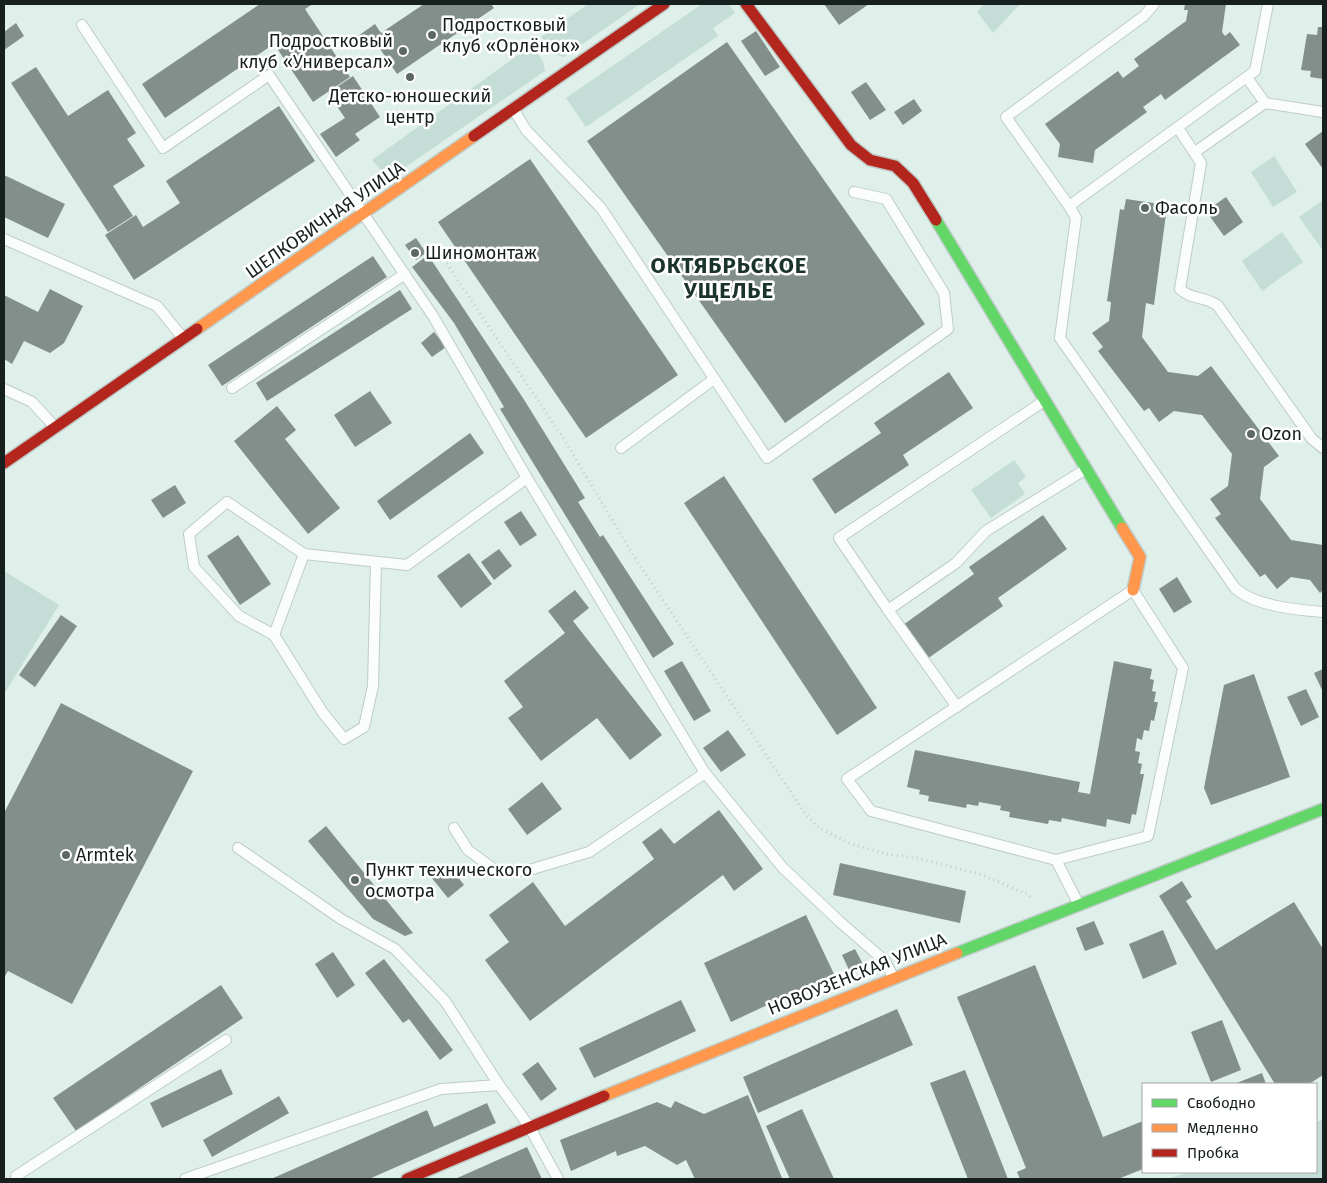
<svg xmlns="http://www.w3.org/2000/svg" width="1327" height="1183" font-family="'Fira Sans',sans-serif">
<rect width="100%" height="100%" fill="#dfefea"/>
<g fill="#c4ded7">
<polygon points="588,4 640,4 564,57 553,54 541,37"/>
<polygon points="702,4 729,4 735,13 713,28 718,36 586,127 566,98"/>
<polygon points="984,4 1020,4 993,33 977,12"/>
<polygon points="532,45 543,61 545,71 391,177 385,175 372,160"/>
<polygon points="1274,156 1297,192 1273,207 1251,172"/>
<polygon points="1323,200 1323,247 1321,248 1299,217"/>
<polygon points="1282,232 1303,262 1262,291 1242,261"/>
<polygon points="1014,460 1026,477 1018,483 1025,494 991,518 971,490"/>
<polygon points="4,571 59,605 4,694"/>
<polygon points="1323,1119 1323,1179 1167,1179 1188,1172 1316,1172 1316,1123"/>
</g>
<g fill="#838f8b">
<polygon points="260,4 313,4 305,9 350,77 313,102 274,44 165,118 142,84"/>
<polygon points="424,4 491,4 494,8 397,74 374,40 365,46 358,36 375,24 381,33"/>
<polygon points="824,4 869,4 839,25"/>
<polygon points="1185,4 1226,4 1222,32 1225,36 1230,32 1240,45 1165,100 1161,94 1143,107 1147,112 1095,150 1093,163 1058,157 1060,144 1045,124 1118,71 1123,78 1139,66 1134,59 1186,21 1188,10 1184,10"/>
<polygon points="16,23 24,36 4,50 4,32"/>
<polygon points="1318,27 1323,27 1323,79 1310,77 1311,71 1301,70 1307,34 1317,35"/>
<polygon points="756,31 780,67 765,76 741,41"/>
<polygon points="727,42 925,324 785,423 587,141"/>
<polygon points="36,67 68,116 108,90 136,133 127,139 145,166 113,186 133,216 108,232 11,83"/>
<polygon points="353,76 380,117 355,134 360,140 336,157 320,134 345,118 328,93"/>
<polygon points="866,82 886,110 870,120 851,92"/>
<polygon points="914,99 922,111 903,125 894,112"/>
<polygon points="279,106 315,161 134,280 105,235 136,215 143,227 180,203 166,181"/>
<polygon points="1323,131 1323,169 1305,144"/>
<polygon points="530,159 678,375 586,438 438,222"/>
<polygon points="4,175 65,204 48,238 4,217"/>
<polygon points="1226,197 1243,222 1224,236 1206,211"/>
<polygon points="1126,199 1160,204 1159,213 1166,214 1154,305 1146,303 1142,337 1168,372 1198,376 1211,366 1279,456 1264,467 1260,499 1291,540 1323,545 1323,590 1320,593 1310,580 1291,577 1277,589 1265,574 1260,577 1215,518 1221,514 1210,499 1228,486 1232,454 1202,415 1174,411 1159,422 1149,408 1144,411 1098,351 1103,347 1092,333 1109,321 1111,302 1107,301 1120,209 1124,210"/>
<polygon points="416,238 426,253 416,260 405,245"/>
<polygon points="428,255 523,398 585,498 578,502 600,537 603,535 674,644 653,658 500,409 504,407 454,323 412,267"/>
<polygon points="373,256 387,277 222,386 208,365"/>
<polygon points="50,289 83,306 64,343 50,353 24,341 12,364 4,359 4,295 38,312"/>
<polygon points="400,290 412,309 267,401 256,383"/>
<polygon points="434,332 446,347 432,357 421,343"/>
<polygon points="949,372 973,408 903,455 909,465 835,514 812,479 881,433 874,423"/>
<polygon points="370,391 392,423 355,447 334,415"/>
<polygon points="277,406 296,430 285,439 340,508 308,534 234,441"/>
<polygon points="470,433 484,453 390,520 377,501"/>
<polygon points="724,476 877,708 837,735 684,503"/>
<polygon points="175,485 186,503 163,518 151,500"/>
<polygon points="521,511 537,535 520,546 504,522"/>
<polygon points="1043,515 1067,549 998,598 1003,606 927,659 903,625 974,574 969,567"/>
<polygon points="238,535 271,584 240,605 207,556"/>
<polygon points="499,549 512,566 494,580 481,562"/>
<polygon points="469,553 492,584 461,608 437,576"/>
<polygon points="1177,577 1192,602 1174,613 1159,589"/>
<polygon points="575,590 589,608 573,621 662,735 630,760 597,718 541,761 508,718 523,707 504,681 565,633 548,611"/>
<polygon points="61,615 77,626 35,687 19,675"/>
<polygon points="682,661 711,711 694,721 664,671"/>
<polygon points="1114,661 1152,669 1150,679 1154,680 1152,691 1156,692 1154,702 1158,702 1154,721 1151,720 1149,731 1144,730 1142,740 1137,738 1135,751 1140,752 1138,763 1142,764 1140,774 1144,774 1136,815 1132,814 1130,824 1107,819 1106,827 1062,818 1061,822 1049,820 1048,824 1009,817 1010,812 1000,810 1001,806 979,802 978,806 967,804 966,808 928,801 929,796 919,794 920,790 907,787 915,750 1080,782 1078,792 1090,794"/>
<polygon points="1323,669 1323,692 1314,673"/>
<polygon points="1254,674 1290,777 1211,805 1204,788 1224,685"/>
<polygon points="1306,689 1319,717 1301,726 1287,697"/>
<polygon points="61,703 193,771 72,1004 8,971 4,978 4,813"/>
<polygon points="728,730 746,755 721,772 703,748"/>
<polygon points="542,782 562,809 527,835 508,809"/>
<polygon points="719,810 763,869 734,891 723,875 530,1021 485,960 509,942 489,915 533,882 565,926 654,859 642,842 661,828 674,844"/>
<polygon points="326,826 413,933 405,936 373,919 308,841"/>
<polygon points="840,863 966,891 960,923 833,895"/>
<polygon points="448,864 464,885 448,898 431,877"/>
<polygon points="1182,881 1192,897 1186,901 1216,950 1294,902 1323,949 1323,1075 1309,1084 1275,1084 1159,896"/>
<polygon points="806,915 834,974 731,1022 704,963"/>
<polygon points="1094,921 1104,944 1085,951 1076,928"/>
<polygon points="1163,930 1177,964 1143,979 1129,944"/>
<polygon points="855,949 864,966 850,972 842,955"/>
<polygon points="333,952 355,985 337,998 315,964"/>
<polygon points="384,959 453,1050 440,1060 409,1019 403,1023 365,973"/>
<polygon points="1035,965 1103,1137 1143,1121 1143,1169 1118,1179 1020,1179 1017,1172 1026,1168 957,997"/>
<polygon points="221,985 243,1018 76,1131 53,1098"/>
<polygon points="681,1000 696,1031 594,1078 579,1048"/>
<polygon points="897,1009 913,1045 758,1113 743,1077"/>
<polygon points="1222,1020 1241,1070 1211,1082 1191,1032"/>
<polygon points="538,1062 557,1089 541,1101 522,1074"/>
<polygon points="221,1069 233,1094 162,1128 150,1103"/>
<polygon points="965,1070 1008,1179 968,1179 930,1083"/>
<polygon points="1262,1073 1266,1084 1234,1084"/>
<polygon points="748,1095 782,1178 779,1179 695,1179 686,1160 677,1165 645,1146 617,1156 616,1151 571,1171 560,1140 657,1102 671,1108 675,1101 704,1114"/>
<polygon points="279,1096 289,1113 212,1157 203,1140"/>
<polygon points="487,1103 496,1123 369,1179 271,1179 427,1110 434,1127"/>
<polygon points="802,1109 834,1179 790,1179 766,1126"/>
<polygon points="527,1147 542,1179 455,1179"/>
</g>
<g fill="none" stroke-linecap="round" stroke-linejoin="round">
<g stroke="#bfccc8" stroke-width="12">
<g id="lane">
<path d="M 1154,4 L 1144,16 L 1006,117 L 1069,206 L 1076,218 L 1060,338 L 1235,588 C 1254,606 1297,610 1323,612"/>
<polyline points="82,25 163,148 269,75 433,316 527,478 705,773 783,868 839,921 885,961 893,977"/>
<polyline points="1248,79 1265,103 1323,112"/>
<polyline points="514,110 526,130 601,208 767,458 948,329 944,293 886,199 854,192"/>
<path d="M 1178,128 L 1201,163 L 1180,289 C 1190,300 1207,296 1218,306 L 1312,439 L 1323,448"/>
<polyline points="1195,152 1265,103"/>
<polyline points="1069,206 1255,71 1268,4"/>
<polyline points="4,239 157,306 183,338"/>
<polyline points="232,388 405,274"/>
<polyline points="4,389 32,402 54,426"/>
<polyline points="621,448 714,379"/>
<polyline points="376,562 373,686 364,727 344,739 323,713 274,635 239,616 194,567 189,534 227,502 304,554 407,565 527,478"/>
<polyline points="888,610 839,538 1044,401"/>
<polyline points="274,635 304,554"/>
<polyline points="957,707 888,610 956,563 986,531 1086,469"/>
<polyline points="454,828 468,850 495,870 526,871 589,852 705,773"/>
<polyline points="238,848 341,919 395,949 445,1001 499,1085"/>
<polyline points="1056,860 1148,836 1183,668 1133,590 847,779 871,811 1056,860 1078,903"/>
<polyline points="18,1179 16,1176 226,1040"/>
<polyline points="185,1179 441,1089 499,1085 529,1126 558,1179"/>
</g>
</g>
<g stroke="#bfccc8" stroke-width="14">
<g id="fast">
<polyline points="936,220 1122,528"/>
<polyline points="957,953 1323,809"/>
</g>
</g>
<g stroke="#bfccc8" stroke-width="14">
<g id="slow">
<polyline points="197,329 474,136"/>
<polyline points="1122,528 1140,557 1133,590"/>
<polyline points="604,1096 957,953"/>
</g>
</g>
<g stroke="#bfccc8" stroke-width="14">
<g id="jam">
<polyline points="746,4 851,145 870,160 895,166 913,183 936,220"/>
<polyline points="474,136 664,4"/>
<polyline points="4,463 197,329"/>
<polyline points="407,1179 604,1096"/>
</g>
</g>
<polyline stroke="#c7ccca" stroke-width="3" stroke-dasharray="1 4" stroke-linecap="butt" points="441,255 567,444 633,555 804,812 819,828 851,844 886,854 917,858 980,874 1029,895 1031,898"/>
<use href="#lane" stroke="#fafdfc" stroke-width="10"/>
<use href="#fast" stroke="#63d668" stroke-width="11"/>
<use href="#slow" stroke="#ff974d" stroke-width="11"/>
<use href="#jam" stroke="#b3261e" stroke-width="11"/>
</g>
<g fill="#5c6865" stroke="#fff" stroke-width="2">
<circle cx="432" cy="35" r="5"/>
<circle cx="403" cy="51" r="5"/>
<circle cx="410" cy="77" r="5"/>
<circle cx="1145" cy="208" r="5"/>
<circle cx="415" cy="253" r="5"/>
<circle cx="1251" cy="434" r="5"/>
<circle cx="66" cy="855" r="5"/>
<circle cx="355" cy="880" r="5"/>
</g>
<g text-anchor="middle" stroke-width="5" stroke-linejoin="round" paint-order="stroke">
<g font-size="18" fill="#16201e" stroke="#fff" text-anchor="start">
<text x="442" y="31">Подростковый<tspan x="442" dy="21">клуб «Орлёнок»</tspan></text>
<text x="393" y="47" text-anchor="end">Подростковый<tspan x="393" dy="21">клуб «Универсал»</tspan></text>
<text x="410" y="102" text-anchor="middle">Детско-юношеский<tspan x="410" dy="21">центр</tspan></text>
<text x="1155" y="214">Фасоль</text>
<text x="425" y="259">Шиномонтаж</text>
<text x="1261" y="440">Ozon</text>
<text x="76" y="861">Armtek</text>
<text x="365" y="876">Пункт технического<tspan x="365" dy="21">осмотра</tspan></text>
</g>
<g font-size="18" fill="#16201e" stroke="#fff">
<text transform="translate(325 220) rotate(-35)" y="6">ШЕЛКОВИЧНАЯ УЛИЦА</text>
<text transform="translate(857 974) rotate(-22)" y="6">НОВОУЗЕНСКАЯ УЛИЦА</text>
</g>
<g font-size="22" font-weight="bold" letter-spacing="1" fill="#1b332d" stroke="#fff">
<text x="729" y="273">ОКТЯБРЬСКОЕ<tspan x="729" dy="25">УЩЕЛЬЕ</tspan></text>
</g>
</g>
<rect width="1327" height="1183" fill="none" stroke="#16201e" stroke-width="10"/>
<rect x="1142" y="1083" width="175" height="90" fill="#ffffff" stroke="#a2a6a5"/>
<rect x="1152" y="1099" width="25" height="8" fill="#63d668" stroke="#a2a6a5"/>
<text x="1187" y="1108" font-size="15" fill="#16201e">Свободно</text>
<rect x="1152" y="1124" width="25" height="8" fill="#ff974d" stroke="#a2a6a5"/>
<text x="1187" y="1133" font-size="15" fill="#16201e">Медленно</text>
<rect x="1152" y="1149" width="25" height="8" fill="#b3261e" stroke="#a2a6a5"/>
<text x="1187" y="1158" font-size="15" fill="#16201e">Пробка</text>
</svg>
